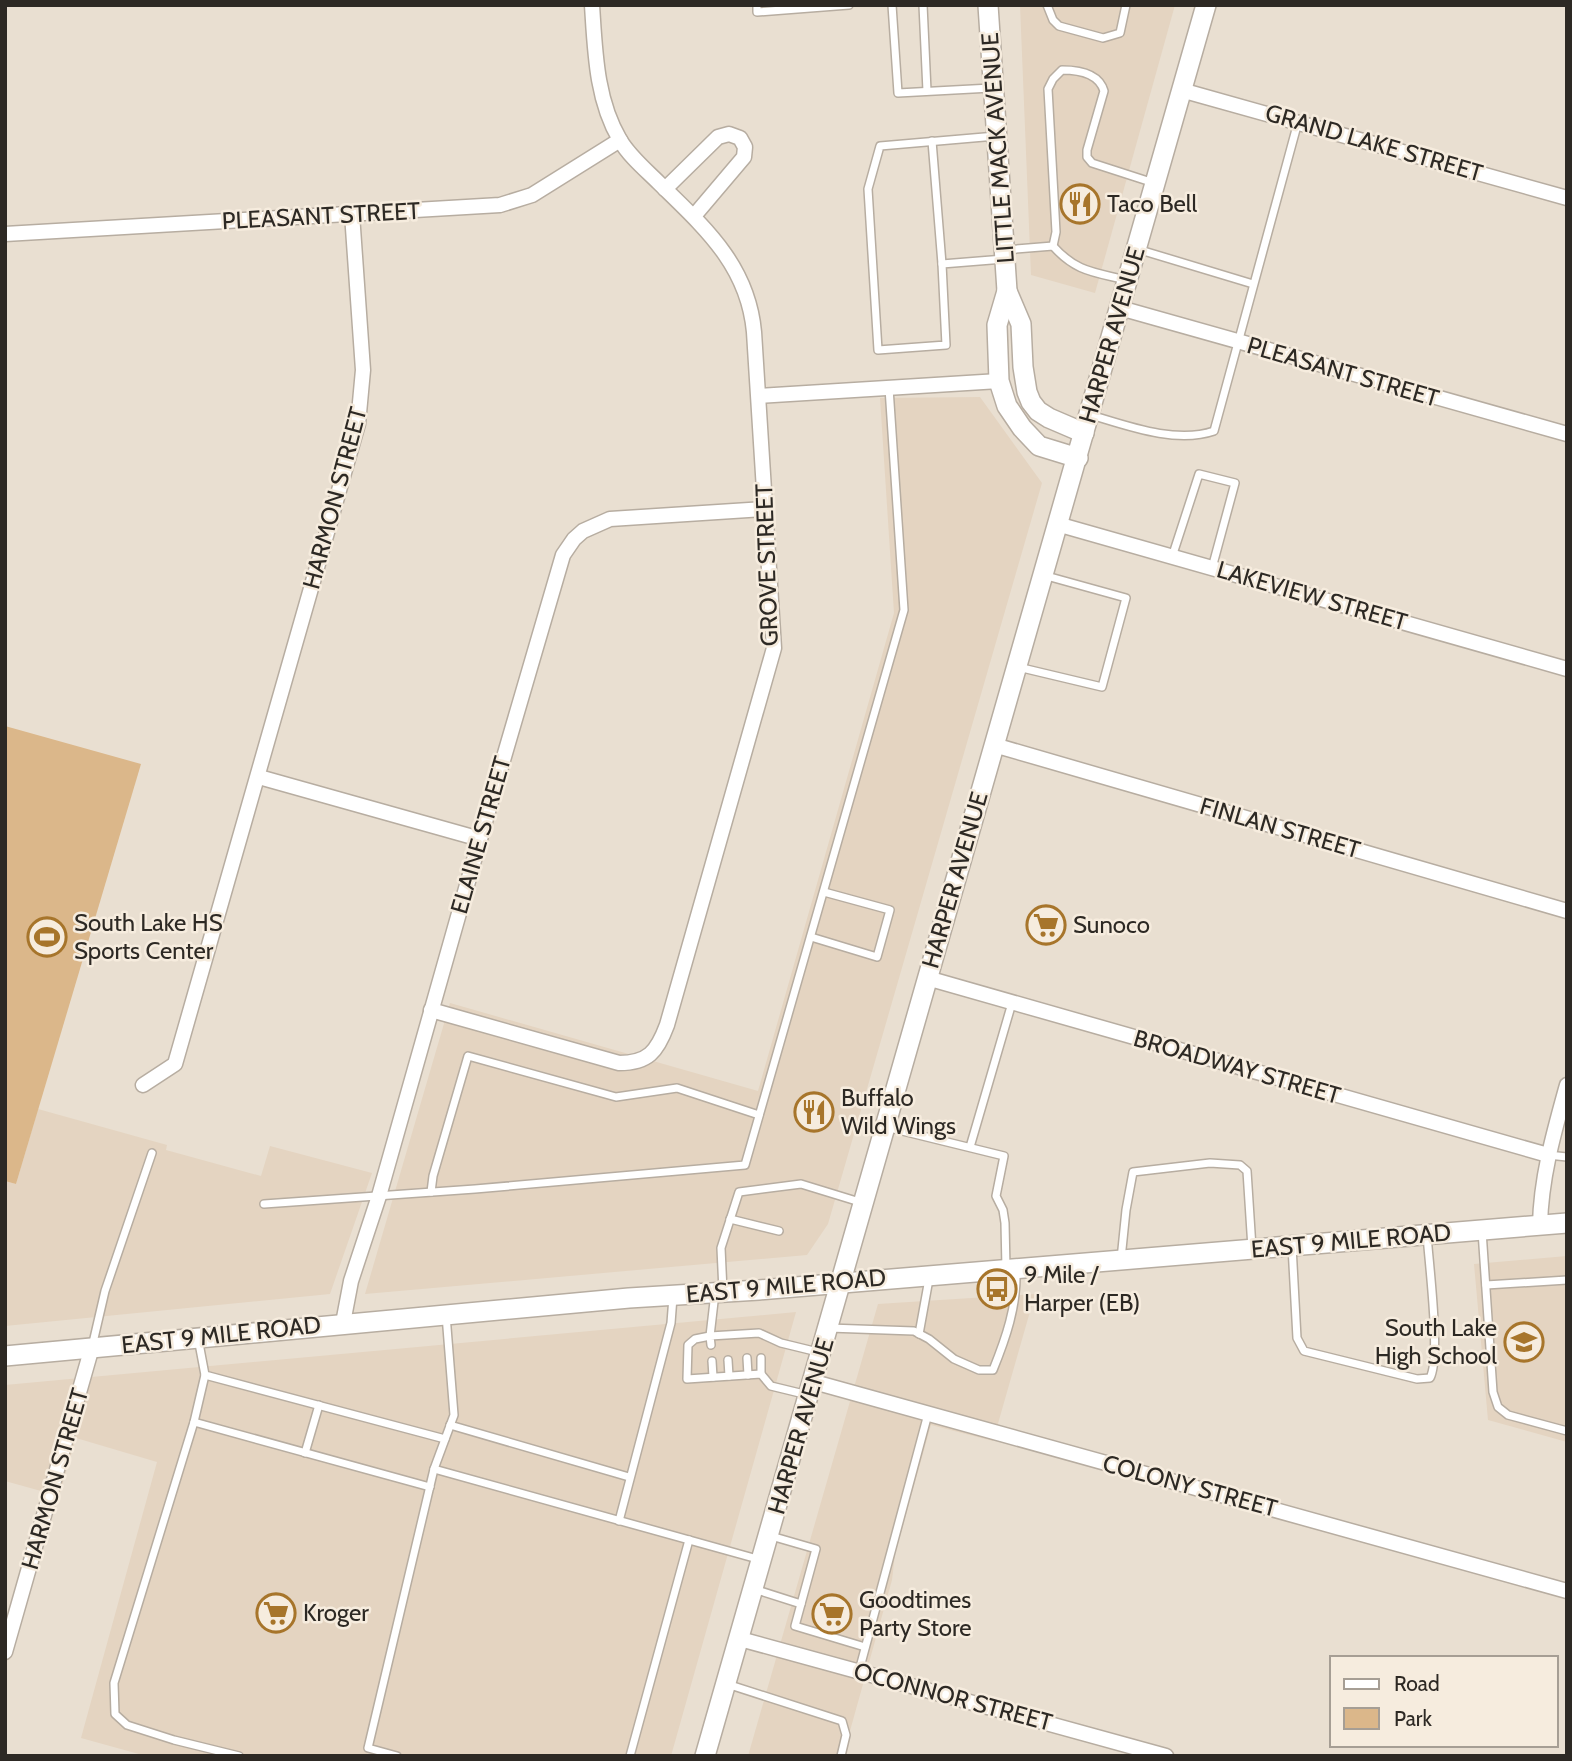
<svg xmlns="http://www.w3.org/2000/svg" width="1572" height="1761" font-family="Cabin,sans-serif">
<rect width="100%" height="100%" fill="#e9dfd1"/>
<g fill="#e4d4c1">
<polygon points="1020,5 1175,5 1095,293 1031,275"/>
<polygon points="980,397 1042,483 828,1224 807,1255 365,1294 450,1003 758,1091 894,613 880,398"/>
<polygon points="38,1109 167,1145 166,1150 261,1176 270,1146 372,1173 330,1294 5,1326 5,1181 16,1184"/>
<polygon points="1567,1256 1567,1442 1488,1420 1474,1264"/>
<polygon points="1035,1294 993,1441 931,1425 895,1554 892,1580 843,1756 748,1756 878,1304"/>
<polygon points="796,1312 671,1756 146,1756 81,1738 157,1462 76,1438 59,1496 5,1481 5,1385"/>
</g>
<polygon fill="#dbb78a" points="5,726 141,764 16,1184 5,1181"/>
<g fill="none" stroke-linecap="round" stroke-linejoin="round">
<g stroke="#b7ada1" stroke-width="10">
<g id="service">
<polyline points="757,5 757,12 849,5"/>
<polyline points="892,5 898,93 991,88"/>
<polyline points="923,5 927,91"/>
<polyline points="1047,5 1053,20 1059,26 1103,38 1120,33 1126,5"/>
<polyline points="996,136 880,146 868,189 878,350 946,345 942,264 1004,259"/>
<polyline points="932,141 942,264"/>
<path d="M 1053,246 L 1056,232 L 1048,89 L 1053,79 L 1062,70 C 1079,70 1099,74 1104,91 L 1087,150 L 1087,157 L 1092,163 L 1154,183"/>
<path d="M 1053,246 C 1076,272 1094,272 1126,280"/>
<polyline points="1137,249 1253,284"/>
<polyline points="1005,250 1053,246"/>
<path d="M 1091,415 C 1128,426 1176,444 1214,431 L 1298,122"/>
<polyline points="1172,557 1199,474 1235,483 1212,568"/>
<polyline points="1018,667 1102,687 1126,598 1043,575"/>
<polyline points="811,937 877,957 890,910 824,892"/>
<polyline points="886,1127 1004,1156 996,1196 1003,1210 1005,1223 1006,1268"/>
<polyline points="970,1147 1012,1003"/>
<polyline points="1548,1155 1567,1157"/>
<polyline points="431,1192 433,1176 468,1056 616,1097 677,1088 759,1115"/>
<polyline points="264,1204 475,1189 745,1165 904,610 889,388"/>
<polyline points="730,1219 779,1231"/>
<polyline points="1482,1231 1493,1392 1498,1407 1508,1415 1567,1431"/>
<path d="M 1292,1246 L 1297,1338 L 1304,1351 L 1417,1379 L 1430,1378 C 1441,1357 1429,1264 1427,1235"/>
<polyline points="1121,1259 1126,1210 1133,1172 1210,1163 1240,1165 1247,1171 1252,1248"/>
<polyline points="1486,1285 1567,1280"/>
<polyline points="723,1291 721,1248 739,1192 801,1184 863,1203"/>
<polyline points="715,1293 710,1336 695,1339 688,1345 687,1379 761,1374 771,1386 808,1395"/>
<path d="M 829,1328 L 914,1331 L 929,1339 L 954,1359 L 979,1370 L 993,1370 C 1006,1338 1017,1306 1016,1272"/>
<polyline points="919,1334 929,1279"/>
<polyline points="198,1338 205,1375 445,1439"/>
<polyline points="711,1345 710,1336 759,1333 781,1343 818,1352"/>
<polyline points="92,1347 105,1291 152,1153"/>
<polyline points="747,1358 748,1375"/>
<polyline points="728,1360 729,1376"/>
<polyline points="712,1361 713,1377"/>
<polyline points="761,1374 761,1358"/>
<polyline points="205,1375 194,1422 114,1683 115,1714 127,1725 174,1740 239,1756"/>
<polyline points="194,1422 430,1487"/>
<polyline points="450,1425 629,1477"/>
<polyline points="305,1453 319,1405"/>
<polyline points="434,1469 761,1560"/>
<polyline points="619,1521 671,1323 673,1297"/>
<polyline points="754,1589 801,1604 816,1549 771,1536"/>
<polyline points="801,1604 795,1626 865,1647"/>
<polyline points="859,1671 928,1414"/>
<polyline points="727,1684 842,1721 846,1735 841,1756"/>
<polyline points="397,1756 368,1748 434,1469 454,1415 446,1315"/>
<polyline points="630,1756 689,1540"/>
</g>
</g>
<g stroke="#b7ada1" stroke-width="17">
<g id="minor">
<polyline points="1181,90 1567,198"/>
<polyline points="665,189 718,137 729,134 740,138 745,147 744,157 694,216"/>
<polyline points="5,234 500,205 532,195 620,140"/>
<polyline points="1120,308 1567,434"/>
<polyline points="759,396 999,381"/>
<polyline points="1057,524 1567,669"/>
<polyline points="994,745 1567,911"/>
<polyline points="259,777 480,839"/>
<polyline points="927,978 1548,1155"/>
<path d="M 431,1010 L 619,1063 C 648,1063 657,1052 667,1025 L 774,648 L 754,332 C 748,265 704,227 659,183 C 646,170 629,156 620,140 C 596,100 595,50 592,5"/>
<polyline points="143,1085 175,1064 358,424 363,370 352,214"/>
<path d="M 1540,1225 C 1541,1177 1554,1132 1567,1085"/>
<polyline points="343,1323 351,1281 379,1196 480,839 563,555 574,539 583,531 610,519 765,509"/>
<polyline points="814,1382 1567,1591"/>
<polyline points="740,1639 1166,1756"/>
<polyline points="5,1652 92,1347"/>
</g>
</g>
<g stroke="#b7ada1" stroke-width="22">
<g id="secondary">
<polyline points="988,5 1007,291 1021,324 1023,367 1027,392 1031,402 1038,411 1049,418 1084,433"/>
<polyline points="1007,291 997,325 999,381 1007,406 1022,428 1039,446 1078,458"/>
<polyline points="5,1356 629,1298 759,1290 1567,1223"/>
<polyline points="705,1756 1206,5"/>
</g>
</g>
<use href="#service" stroke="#fff" stroke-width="7"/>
<use href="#minor" stroke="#fff" stroke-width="14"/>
<use href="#secondary" stroke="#fff" stroke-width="19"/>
</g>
<defs>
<g id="restaurant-ring" transform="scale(2.0125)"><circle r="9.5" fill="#f6ecde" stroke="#a7752b" stroke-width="1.5"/><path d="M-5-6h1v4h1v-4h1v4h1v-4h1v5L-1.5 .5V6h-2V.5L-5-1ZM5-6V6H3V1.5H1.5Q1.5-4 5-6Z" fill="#a7752b"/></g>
<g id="supermarket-ring" transform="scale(2.0125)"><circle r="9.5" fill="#f6ecde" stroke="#a7752b" stroke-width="1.5"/><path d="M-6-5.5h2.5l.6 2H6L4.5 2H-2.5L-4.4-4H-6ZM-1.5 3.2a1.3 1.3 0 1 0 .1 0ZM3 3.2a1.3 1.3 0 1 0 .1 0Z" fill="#a7752b"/></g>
<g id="stadium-ring" transform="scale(2.0125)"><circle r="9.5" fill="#f6ecde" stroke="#a7752b" stroke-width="1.5"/><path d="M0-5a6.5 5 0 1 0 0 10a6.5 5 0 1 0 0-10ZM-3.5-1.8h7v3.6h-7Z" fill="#a7752b"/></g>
<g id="bus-ring" transform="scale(2.0125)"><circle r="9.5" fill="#f6ecde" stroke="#a7752b" stroke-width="1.5"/><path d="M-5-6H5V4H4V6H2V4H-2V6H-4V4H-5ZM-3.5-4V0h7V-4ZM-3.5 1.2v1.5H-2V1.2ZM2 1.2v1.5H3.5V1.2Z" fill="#a7752b"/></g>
<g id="school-ring" transform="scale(2.0125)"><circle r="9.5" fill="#f6ecde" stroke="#a7752b" stroke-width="1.5"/><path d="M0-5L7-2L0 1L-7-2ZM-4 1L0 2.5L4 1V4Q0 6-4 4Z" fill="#a7752b"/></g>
</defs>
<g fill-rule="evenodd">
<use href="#restaurant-ring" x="1080" y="204"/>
<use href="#supermarket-ring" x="1046" y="925"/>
<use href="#stadium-ring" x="47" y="937"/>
<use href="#restaurant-ring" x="814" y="1112"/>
<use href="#bus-ring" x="997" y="1289"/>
<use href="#school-ring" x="1524" y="1342"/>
<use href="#supermarket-ring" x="276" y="1613"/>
<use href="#supermarket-ring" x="832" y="1614"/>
</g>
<g text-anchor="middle" stroke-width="5" stroke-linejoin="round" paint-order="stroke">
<g font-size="24" fill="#2d2924" stroke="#f6ecde">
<text transform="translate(1374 143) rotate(16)" y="8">GRAND LAKE STREET</text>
<text transform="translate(998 148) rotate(-94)" y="8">LITTLE MACK AVENUE</text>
<text transform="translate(321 216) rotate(-3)" y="8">PLEASANT STREET</text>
<text transform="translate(1112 335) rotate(-74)" y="8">HARPER AVENUE</text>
<text transform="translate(1343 372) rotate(16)" y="8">PLEASANT STREET</text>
<text transform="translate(335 498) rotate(-75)" y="8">HARMON STREET</text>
<text transform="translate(767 565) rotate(-92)" y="8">GROVE STREET</text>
<text transform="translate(1312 596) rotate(16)" y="8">LAKEVIEW STREET</text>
<text transform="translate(1280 828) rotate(16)" y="8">FINLAN STREET</text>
<text transform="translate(481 835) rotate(-74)" y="8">ELAINE STREET</text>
<text transform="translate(955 880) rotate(-74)" y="8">HARPER AVENUE</text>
<text transform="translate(1237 1067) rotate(16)" y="8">BROADWAY STREET</text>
<text transform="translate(1351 1241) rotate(-5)" y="8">EAST 9 MILE ROAD</text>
<text transform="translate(786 1286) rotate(-5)" y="8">EAST 9 MILE ROAD</text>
<text transform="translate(221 1335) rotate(-6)" y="8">EAST 9 MILE ROAD</text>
<text transform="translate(801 1426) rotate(-74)" y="8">HARPER AVENUE</text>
<text transform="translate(55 1479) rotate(-74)" y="8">HARMON STREET</text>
<text transform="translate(1190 1486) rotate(15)" y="8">COLONY STREET</text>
<text transform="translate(953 1697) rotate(15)" y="8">OCONNOR STREET</text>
</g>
<g font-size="24" fill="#2d2924" stroke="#f6ecde" text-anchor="start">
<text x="1107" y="212">Taco Bell</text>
<text x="74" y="931">South Lake HS<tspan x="74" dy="28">Sports Center</tspan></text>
<text x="1073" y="933">Sunoco</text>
<text x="841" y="1106">Buffalo<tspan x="841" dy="28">Wild Wings</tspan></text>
<text x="1024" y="1283">9 Mile /<tspan x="1024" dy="28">Harper (EB)</tspan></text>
<text x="1497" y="1336" text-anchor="end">South Lake<tspan x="1497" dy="28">High School</tspan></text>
<text x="859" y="1608">Goodtimes<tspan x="859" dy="28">Party Store</tspan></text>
<text x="303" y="1621">Kroger</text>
</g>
</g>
<rect width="1572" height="1761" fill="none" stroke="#2d2924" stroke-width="14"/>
<rect x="1330" y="1656" width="228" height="91" fill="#f6ecde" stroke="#a69e94" stroke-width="2"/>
<rect x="1344" y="1679" width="35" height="10" fill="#ffffff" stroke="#a69e94" stroke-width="2"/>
<text x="1394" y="1691" font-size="21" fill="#2d2924">Road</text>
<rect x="1344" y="1708" width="35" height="21" fill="#dbb78a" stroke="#a69e94" stroke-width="2"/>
<text x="1394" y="1726" font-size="21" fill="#2d2924">Park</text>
</svg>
